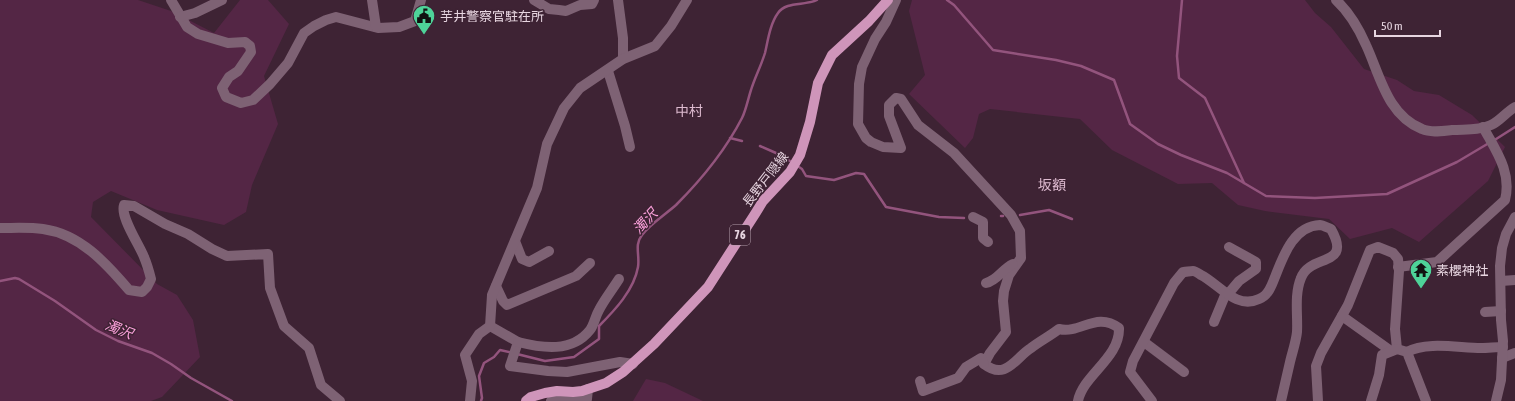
<svg xmlns="http://www.w3.org/2000/svg" width="1515" height="401" font-family="'Asap Condensed','Noto Sans JP',sans-serif">
<rect width="100%" height="100%" fill="#3e2334"/>
<g fill="#542645">
<polygon points="0,0 138,0 171,11 214,33 240,0 268,0 289,24 264,76 278,124 252,185 246,212 224,225 157,210 111,191 93,202 91,217 157,284 177,295 193,320 200,357 162,397 151,401 0,401"/>
<polygon points="912,0 1305,0 1315,13 1331,27 1364,69 1397,80 1414,91 1439,95 1472,115 1505,147 1488,181 1419,242 1392,228 1350,239 1329,219 1265,211 1238,205 1212,183 1178,184 1112,150 1080,119 990,109 979,114 973,138 965,148 909,94 925,75 909,11"/>
<polygon points="646,379 665,383 703,401 633,401"/>
</g>
<g fill="none" stroke-linecap="round" stroke-linejoin="round">
<g stroke="#93547d" stroke-width="2.5">
<polyline points="947,0 954,5 993,50 1056,60 1081,66 1114,80 1130,124 1158,144 1181,155 1227,173 1266,196 1315,198 1387,194 1457,162 1489,143"/>
<polyline points="1182,0 1177,56 1179,78 1205,98 1244,183"/>
<polyline points="730,138 742,141"/>
<polyline points="1493,141 1515,127"/>
<polyline points="760,146 776,153 790,161"/>
<polyline points="799,167 802,169 806,176 834,180 856,173 864,174 886,207 939,217 964,218"/>
<polyline points="1020,215 1049,210 1072,219"/>
<polyline points="1001,216 1003,216"/>
<polyline points="0,281 15,278 19,279 55,301 96,330 118,341 152,353 171,364 191,378 232,401"/>
<path d="M 517,354 L 545,361 L 574,357 L 599,339 L 599,326 C 615,310 634,290 638,267 C 640,255 634,245 642,235 C 650,224 666,214 676,205 C 702,179 725,151 742,118 C 746,110 748,99 751,90 C 755,77 761,66 765,53 C 768,40 770,24 778,13 C 786,1 805,6 817,0"/>
<polyline points="481,401 482,398 479,376 484,363 494,357 500,350 513,353"/>
</g>
<g stroke="#7e6274" stroke-width="10">
<polyline points="171,0 187,27 198,34 228,43 245,42 250,46 251,52 238,71 229,77 222,88 226,97 241,103 253,100 270,84 288,63 304,33 314,26 326,20 336,17 378,28 399,27 415,21 421,0"/>
<polyline points="372,0 376,27"/>
<polyline points="534,0 549,9 559,10 566,11 580,5 592,4 594,0"/>
<polyline points="618,0 623,38 623,59"/>
<path d="M 896,0 L 886,22 L 875,39 L 862,67 L 859,84 L 858,124 L 866,138 L 871,142 L 883,147 L 901,148 L 889,116 L 889,105 L 896,98 L 901,99 L 918,125 L 954,153 L 1011,215 L 1020,231 L 1021,258 L 1009,275 L 1004,291 L 1003,301 L 1006,332 L 990,353 L 984,364 C 1006,381 1015,358 1031,348 C 1040,341 1050,336 1059,329 C 1081,334 1096,311 1119,328 C 1120,358 1083,375 1078,401"/>
<path d="M 1336,0 C 1349,12 1359,29 1366,45 C 1380,75 1387,115 1422,129 C 1431,133 1442,131 1452,130 C 1465,129 1478,131 1491,125 C 1500,121 1506,112 1515,107"/>
<polyline points="180,17 195,13 222,0"/>
<polyline points="608,71 625,126 630,147"/>
<polyline points="973,217 983,222 983,238 988,242"/>
<path d="M 0,228 C 14,228 29,227 43,229 C 80,234 106,263 129,290 L 142,292 L 147,287 L 151,279 C 149,271 147,264 144,257 C 139,244 120,217 124,205 L 134,206 L 165,224 L 188,234 L 212,249 L 227,256 L 268,254 L 270,288 L 284,326 L 309,348 L 321,385 L 340,401"/>
<polyline points="515,241 522,259 529,262 549,251"/>
<path d="M 1398,267 L 1437,262 L 1505,200 C 1512,172 1496,151 1483,127"/>
<polyline points="1501,281 1515,280"/>
<path d="M 986,283 C 998,280 1002,269 1013,264"/>
<polyline points="496,286 503,301 507,305 576,276 590,263"/>
<polyline points="1228,294 1239,281 1256,269 1256,262 1229,247"/>
<polyline points="1485,312 1501,311"/>
<polyline points="1342,316 1391,351"/>
<polyline points="1214,322 1226,293"/>
<polyline points="490,326 518,342 510,366 548,371 567,372 620,362 633,364"/>
<path d="M 518,342 C 542,348 572,353 590,330 C 594,325 595,317 599,310 C 604,300 612,290 619,279"/>
<polyline points="1144,342 1184,372"/>
<path d="M 1407,352 C 1427,341 1459,348 1481,348 C 1488,348 1496,347 1503,347"/>
<polyline points="1502,358 1515,353"/>
<polyline points="920,381 923,391 958,378 966,367 981,358 984,364"/>
<polyline points="470,401 472,381 465,355 479,334 490,326 492,295 537,188 547,144 564,108 580,88 623,59 655,46 671,26 687,0"/>
<polyline points="551,401 554,400 587,399 588,389"/>
<path d="M 1152,401 L 1130,372 L 1133,361 L 1174,283 L 1183,272 C 1186,272 1190,271 1193,271 C 1195,271 1198,273 1201,275 C 1219,284 1236,310 1259,299 C 1268,296 1272,285 1275,277 C 1283,257 1293,226 1320,225 C 1323,225 1328,228 1331,229 C 1353,268 1310,253 1301,278 C 1294,295 1298,315 1297,332 C 1296,342 1292,353 1290,362 C 1287,375 1284,388 1281,401"/>
<polyline points="1318,401 1316,366 1321,353 1348,305 1370,250 1378,247 1393,253 1398,259 1399,271 1395,329 1397,349 1407,352 1426,401"/>
<polyline points="1371,401 1379,375 1382,355 1397,349"/>
<polyline points="1496,401 1501,380 1503,341 1501,320 1500,266 1502,248 1506,234 1515,217"/>
</g>
<polyline stroke="#cf95ba" stroke-width="10" points="526,401 531,397 545,393 557,391 573,392 582,391 606,383 623,372 654,344 708,287 755,214 763,201 790,172 800,155 810,122 818,83 832,55 869,21 888,0"/>
</g>
<defs>
<g id="civic-pin" transform="scale(1.15)"><path d="M0 17L-7.5 6A9.5 9.5 0 1 1 7.5 6Z" fill="#4ed399" stroke="#3e2334"/><path d="M-.6-6.5H3V-4.5H.6V-3L4-1V1h2V6H-6V1h2V-1L-.6-3ZM-1.2 2.5V6h2.4V2.5Z" fill="#111"/></g>
<g id="temple-pin" transform="scale(1.15)"><path d="M0 17L-7.5 6A9.5 9.5 0 1 1 7.5 6Z" fill="#4ed399" stroke="#3e2334"/><path d="M0-6L5-2H3V0L6.5 2.5H4V6H1.5V3h-3V6H-4V2.5H-6.5L-3 0V-2H-5Z" fill="#111"/></g>
</defs>
<g fill-rule="evenodd">
<use href="#civic-pin" x="424" y="16"/>
<use href="#temple-pin" x="1421" y="270"/>
</g>
<g text-anchor="middle" stroke-width="3" stroke-linejoin="round" paint-order="stroke">
<rect fill="#3e2334" stroke="#b4a0ac" stroke-width="1" x="730" y="225" width="20" height="20" rx="3"/>
<g font-size="12" font-weight="bold" fill="#e7d5e0">
<text x="740" y="239">76</text>
</g>
<g font-size="13" fill="#e7d5e0" stroke="#3e2334" text-anchor="start">
<text x="440" y="21">芋井警察官駐在所</text>
<text x="1436" y="275">素櫻神社</text>
</g>
<g font-size="13" fill="#e7d5e0" stroke="#3e2334">
<text transform="translate(765 179) rotate(-52)" y="5">長野戸隠線</text>
</g>
<g font-size="14" fill="#ddbacf" stroke="#3e2334">
<text x="689" y="116">中村</text>
<text x="1052" y="190">坂額</text>
</g>
<g font-size="14" font-style="italic" fill="#fba1db" stroke="#3e2334">
<text transform="translate(645 221) rotate(-47)" y="5">濁沢</text>
<text transform="translate(119 329) rotate(22)" y="5">濁沢</text>
</g>
</g>
<path d="M1375 30v6h65v-6" fill="none" stroke="#e7d5e0" stroke-width="2"/>
<text x="1381" y="30" font-size="12" fill="#e7d5e0" stroke="#3e2334" stroke-width="3" paint-order="stroke">50 m</text>
</svg>
